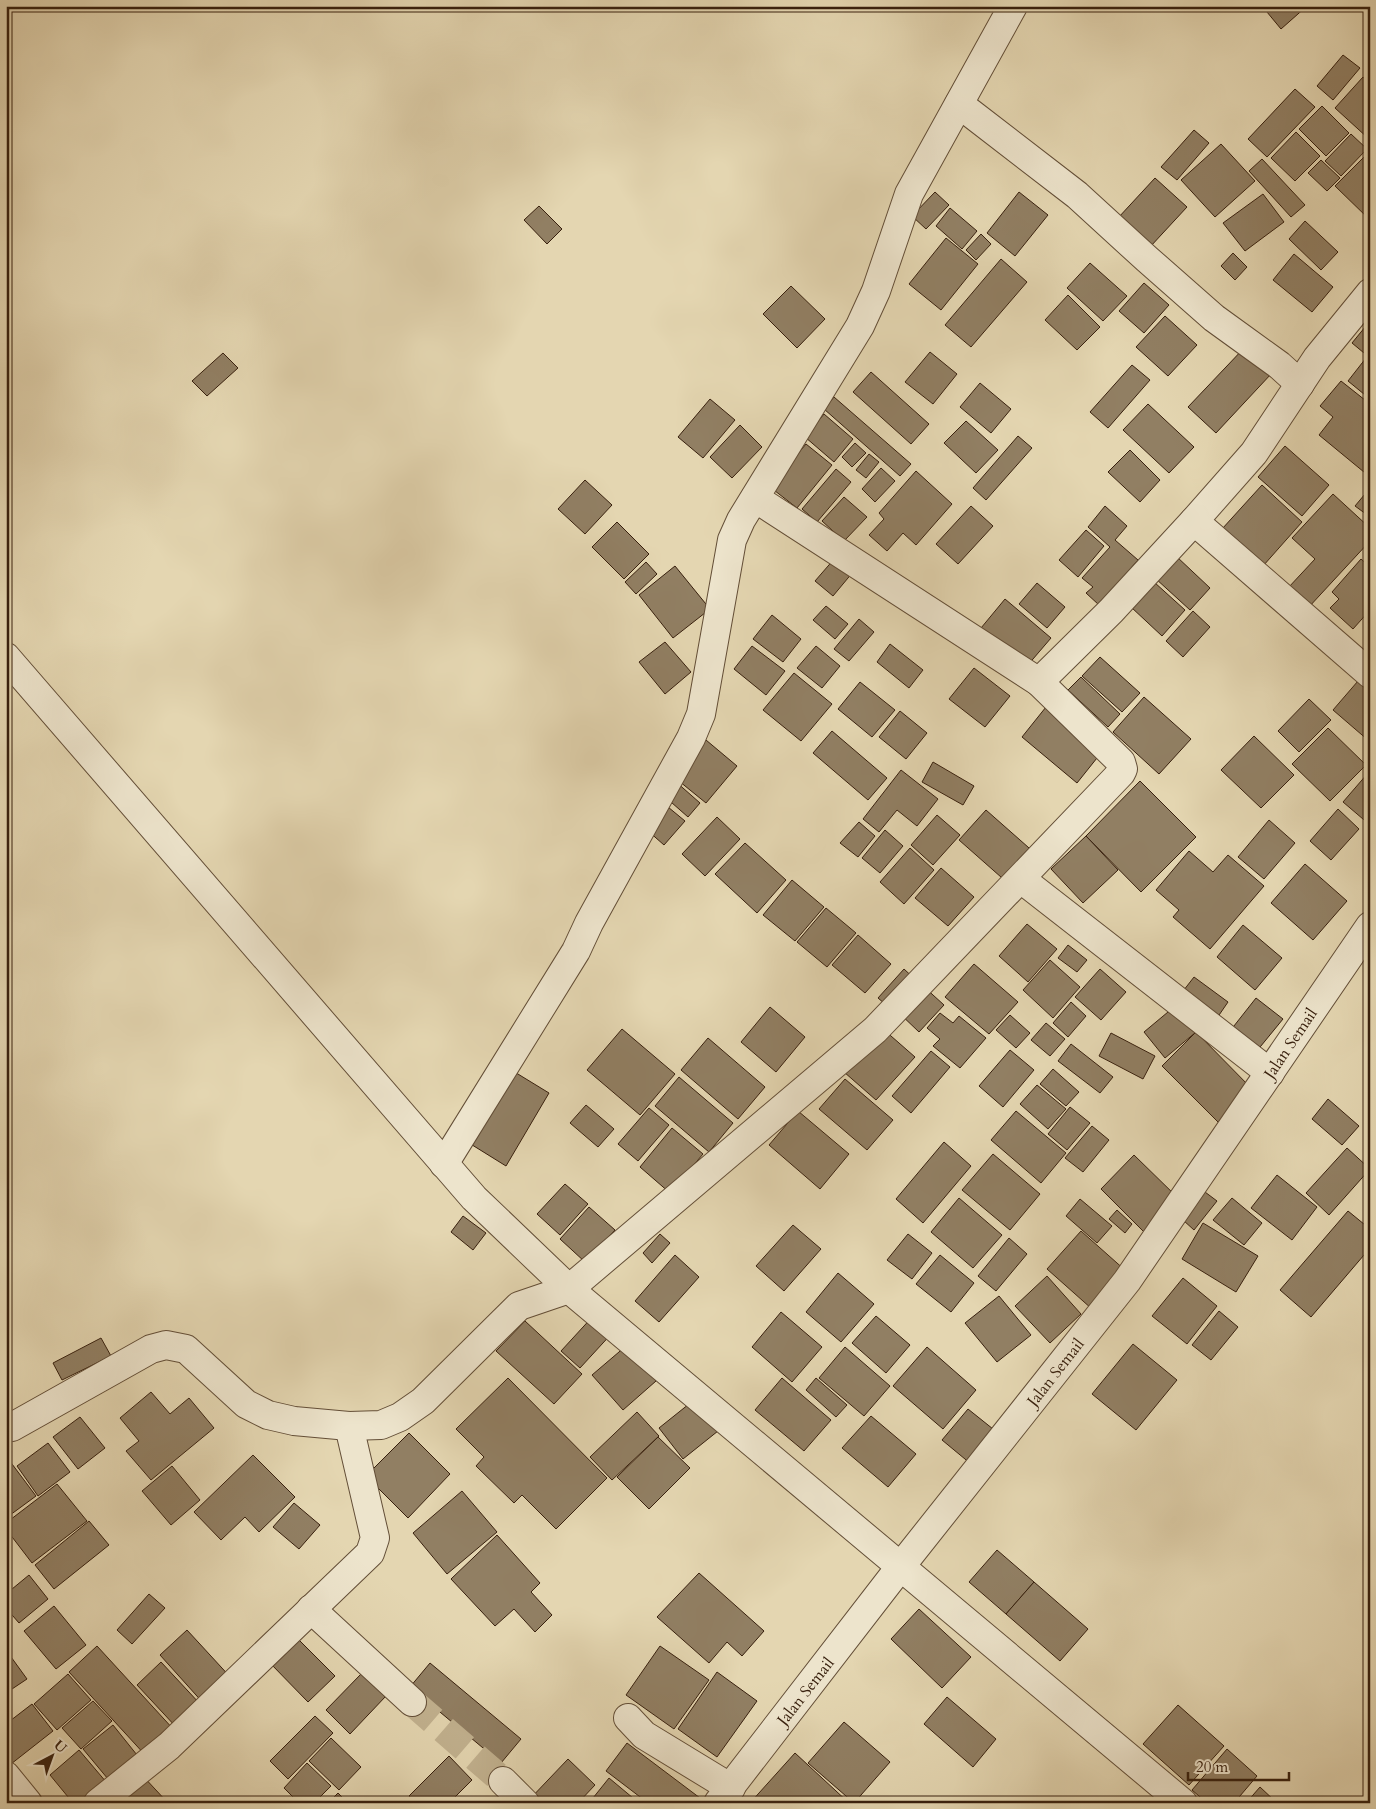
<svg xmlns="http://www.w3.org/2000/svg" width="1376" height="1809" font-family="Cardo,serif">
<rect width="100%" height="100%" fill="#e4d6b1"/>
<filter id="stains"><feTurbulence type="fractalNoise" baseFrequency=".004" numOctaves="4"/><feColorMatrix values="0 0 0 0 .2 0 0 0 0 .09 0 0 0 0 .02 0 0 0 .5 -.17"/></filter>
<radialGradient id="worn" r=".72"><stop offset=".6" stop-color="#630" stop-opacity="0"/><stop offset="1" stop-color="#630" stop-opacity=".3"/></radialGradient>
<g fill="#917f63" stroke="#38200e">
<polygon points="1262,6 1307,6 1281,29"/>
<polygon points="1343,55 1360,68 1333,100 1317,86"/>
<polygon points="1363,77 1370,83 1369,139 1335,108"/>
<polygon points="1295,89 1315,107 1267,157 1248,139"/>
<polygon points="1322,106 1349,133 1326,156 1299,129"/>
<polygon points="1194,130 1209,143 1177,180 1161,167"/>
<polygon points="1296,132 1320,156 1295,181 1271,158"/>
<polygon points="1351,134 1367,149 1341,176 1325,161"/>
<polygon points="1221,144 1255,181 1215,217 1181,180"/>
<polygon points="1368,153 1370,154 1370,220 1335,186"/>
<polygon points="1262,159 1305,205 1291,217 1249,171"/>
<polygon points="1321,160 1340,178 1327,191 1308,173"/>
<polygon points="1155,178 1187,207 1150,247 1118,218"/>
<polygon points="935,192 949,205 926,229 912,216"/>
<polygon points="1019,192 1048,215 1015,256 987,233"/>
<polygon points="1263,194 1284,222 1245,251 1223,223"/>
<polygon points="539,206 562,229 547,244 524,220"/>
<polygon points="950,208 977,231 962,249 936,226"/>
<polygon points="1305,221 1338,252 1321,270 1289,239"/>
<polygon points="981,234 991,244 976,260 966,250"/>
<polygon points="946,238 978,264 941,310 909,284"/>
<polygon points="1233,253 1247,267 1235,280 1221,266"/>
<polygon points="1294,254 1333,287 1312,312 1273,280"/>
<polygon points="1001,259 1027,282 971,347 945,325"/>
<polygon points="1090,263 1127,296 1103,321 1067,288"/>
<polygon points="1144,283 1169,305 1144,333 1119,311"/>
<polygon points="791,286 825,319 797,348 763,314"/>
<polygon points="1068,295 1100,327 1077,350 1045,320"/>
<polygon points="1165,316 1197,345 1168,376 1136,347"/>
<polygon points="1370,321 1370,358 1352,343"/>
<polygon points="1245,347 1272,373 1216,433 1188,407"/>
<polygon points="930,352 957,374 933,404 905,382"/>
<polygon points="223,353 238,368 207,396 192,381"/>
<polygon points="1366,358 1370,361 1370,399 1348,381"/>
<polygon points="1132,365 1150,380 1108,428 1090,412"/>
<polygon points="871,372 929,424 911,444 853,392"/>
<polygon points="1341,381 1370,404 1370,477 1319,435 1333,417 1320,406"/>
<polygon points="980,383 1011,409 991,433 960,407"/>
<polygon points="834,397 911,464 900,476 824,409"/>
<polygon points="710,399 735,420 703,458 678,437"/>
<polygon points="1148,404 1194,447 1169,473 1123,430"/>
<polygon points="824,414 853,439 834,462 805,437"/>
<polygon points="966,421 998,450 976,473 944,443"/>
<polygon points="740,425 762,447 732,478 710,457"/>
<polygon points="1018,436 1032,448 986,500 973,488"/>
<polygon points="855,443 866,453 852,467 842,457"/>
<polygon points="806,444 832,465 797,508 770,487"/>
<polygon points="1285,446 1329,485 1302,516 1258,477"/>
<polygon points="1130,450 1160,480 1140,502 1108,472"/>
<polygon points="869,454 879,462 866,478 856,470"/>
<polygon points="881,468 895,481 875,502 862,489"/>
<polygon points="836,469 851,482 817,522 802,509"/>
<polygon points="916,471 952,504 916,545 903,533 887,551 869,535 884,519 879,513"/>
<polygon points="585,480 612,505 585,534 558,509"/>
<polygon points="1262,485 1302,522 1263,566 1222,529"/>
<polygon points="1370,488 1370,517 1355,506"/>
<polygon points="1333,494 1370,528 1370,541 1308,608 1288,588 1315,559 1292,538"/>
<polygon points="844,497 867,517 844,541 822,521"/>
<polygon points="971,506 993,526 958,564 936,544"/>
<polygon points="1105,506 1127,526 1115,540 1138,560 1099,605 1086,593 1093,587 1082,578 1110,547 1088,527"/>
<polygon points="617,522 649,554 624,579 592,547"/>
<polygon points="1086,530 1104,546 1078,577 1059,560"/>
<polygon points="1176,556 1210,588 1190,610 1155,578"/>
<polygon points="835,558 853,572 833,596 815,581"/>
<polygon points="1361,559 1370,567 1370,610 1353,629 1330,608 1339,599 1332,592"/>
<polygon points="646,562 657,574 636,594 625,582"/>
<polygon points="675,566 710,609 673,638 639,595"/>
<polygon points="1154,582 1185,610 1162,636 1131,607"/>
<polygon points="1037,583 1065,607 1047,628 1019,604"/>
<polygon points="1005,599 1051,638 1027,666 981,628"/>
<polygon points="826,606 848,624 835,639 813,620"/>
<polygon points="1193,611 1210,627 1183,657 1166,641"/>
<polygon points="772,615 801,639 783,662 753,639"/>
<polygon points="859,619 874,632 849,661 834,649"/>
<polygon points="665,642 691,672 665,694 639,662"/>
<polygon points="890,644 923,670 909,688 877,662"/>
<polygon points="752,646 785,671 766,695 734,669"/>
<polygon points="816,646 840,666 822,688 797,668"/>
<polygon points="1100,657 1140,693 1122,712 1082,676"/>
<polygon points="974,668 1010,696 985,727 949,699"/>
<polygon points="794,673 832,704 801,741 763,710"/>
<polygon points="1081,677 1120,714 1108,727 1068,690"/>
<polygon points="1358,681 1370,690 1369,741 1333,710"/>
<polygon points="860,682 895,710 872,737 838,709"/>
<polygon points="1144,697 1191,739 1159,774 1113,732"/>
<polygon points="1309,699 1331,720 1299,752 1278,731"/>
<polygon points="1046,707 1101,753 1077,783 1022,737"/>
<polygon points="900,711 927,733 906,759 879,737"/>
<polygon points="1328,728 1366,765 1330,801 1292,764"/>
<polygon points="832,731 887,778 868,800 813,753"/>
<polygon points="1254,736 1294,775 1261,808 1221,770"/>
<polygon points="706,740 737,766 706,803 674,777"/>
<polygon points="933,762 974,786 963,805 922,782"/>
<polygon points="901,770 938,799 917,826 897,810 879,832 863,819"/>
<polygon points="1368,773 1370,775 1370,825 1343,802"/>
<polygon points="675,781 700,803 688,817 663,795"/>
<polygon points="1140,781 1196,837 1141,892 1086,836"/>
<polygon points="668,807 685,821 664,845 647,830"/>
<polygon points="1338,809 1359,829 1331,860 1310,841"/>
<polygon points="986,810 1037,855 1010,885 959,840"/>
<polygon points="937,815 960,835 933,865 911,845"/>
<polygon points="717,817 740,839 705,876 682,854"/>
<polygon points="1269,820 1295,843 1264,879 1238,857"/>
<polygon points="859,822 875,836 858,857 840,843"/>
<polygon points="885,830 903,846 880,873 862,858"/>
<polygon points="1086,836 1118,870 1083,903 1051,869"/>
<polygon points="745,843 786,880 757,913 715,874"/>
<polygon points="910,848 934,870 904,904 880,882"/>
<polygon points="1189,851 1213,872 1228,855 1264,886 1210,949 1173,917 1179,910 1156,890"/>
<polygon points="1305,864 1347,901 1313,940 1271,903"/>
<polygon points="941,868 974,897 948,926 915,898"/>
<polygon points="792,880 824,907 795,941 763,915"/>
<polygon points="826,908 856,933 827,967 797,942"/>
<polygon points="1027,924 1057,949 1028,982 999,956"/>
<polygon points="1243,925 1282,958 1255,990 1217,957"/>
<polygon points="858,935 891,964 865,993 832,965"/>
<polygon points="1068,945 1087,960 1077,972 1058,958"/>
<polygon points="1050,960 1080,987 1053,1018 1023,990"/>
<polygon points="974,964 1018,1002 989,1034 945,997"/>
<polygon points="904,969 918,982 892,1010 878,998"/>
<polygon points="1100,969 1126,992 1101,1020 1075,997"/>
<polygon points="1194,977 1228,1002 1215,1021 1180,995"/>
<polygon points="922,985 944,1005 919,1032 897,1011"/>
<polygon points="1256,998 1283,1019 1256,1052 1230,1031"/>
<polygon points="1071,1002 1086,1016 1068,1037 1053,1023"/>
<polygon points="770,1007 805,1037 776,1072 741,1042"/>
<polygon points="1174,1007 1196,1032 1165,1058 1144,1032"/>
<polygon points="940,1013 953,1023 959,1016 986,1038 960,1068 933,1046 940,1039 927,1028"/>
<polygon points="1010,1015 1030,1033 1016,1048 996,1030"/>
<polygon points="1046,1023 1065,1039 1050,1056 1031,1040"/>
<polygon points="622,1029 675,1074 640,1115 587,1070"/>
<polygon points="883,1029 915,1057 876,1100 844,1072"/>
<polygon points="1196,1032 1254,1091 1221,1125 1162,1066"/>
<polygon points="1111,1033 1155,1056 1143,1079 1099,1056"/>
<polygon points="708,1038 765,1087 738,1119 681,1070"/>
<polygon points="1071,1044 1113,1077 1100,1093 1058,1061"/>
<polygon points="1010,1050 1034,1070 1003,1107 979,1086"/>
<polygon points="931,1051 950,1067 911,1113 892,1096"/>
<polygon points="1053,1069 1079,1092 1066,1106 1040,1084"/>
<polygon points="513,1071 549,1093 506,1166 469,1143"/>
<polygon points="679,1077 733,1123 709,1152 655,1106"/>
<polygon points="845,1079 893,1120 867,1150 819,1109"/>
<polygon points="1037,1085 1066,1109 1048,1129 1020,1104"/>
<polygon points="1328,1099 1359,1126 1342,1145 1312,1119"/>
<polygon points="586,1105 614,1129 598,1147 570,1123"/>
<polygon points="1070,1107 1090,1123 1067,1150 1048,1134"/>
<polygon points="649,1108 669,1125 638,1161 618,1144"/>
<polygon points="798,1111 849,1154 820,1189 769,1145"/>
<polygon points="1016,1111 1066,1153 1041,1183 991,1140"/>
<polygon points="1092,1126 1109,1140 1083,1172 1065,1158"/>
<polygon points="672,1128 703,1154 670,1193 640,1167"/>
<polygon points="944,1142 971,1166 923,1223 896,1199"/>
<polygon points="1347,1148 1370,1169 1329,1215 1306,1193"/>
<polygon points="993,1154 1040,1194 1010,1230 962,1190"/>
<polygon points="1134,1155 1178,1198 1144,1232 1101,1189"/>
<polygon points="1277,1175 1317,1207 1292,1240 1251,1208"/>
<polygon points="565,1184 588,1204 560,1235 537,1214"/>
<polygon points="1205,1192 1217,1201 1194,1230 1183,1220"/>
<polygon points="959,1198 1002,1235 973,1268 931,1232"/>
<polygon points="1232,1198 1262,1223 1244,1245 1213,1220"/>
<polygon points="1080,1199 1112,1226 1097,1243 1066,1216"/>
<polygon points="589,1207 615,1230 585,1262 560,1239"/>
<polygon points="1117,1210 1132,1224 1125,1233 1109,1219"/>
<polygon points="1348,1211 1370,1229 1370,1248 1311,1317 1280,1290"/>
<polygon points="463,1216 486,1233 473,1250 451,1232"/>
<polygon points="1203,1223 1258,1256 1236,1292 1182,1259"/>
<polygon points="793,1225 821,1249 784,1291 756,1266"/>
<polygon points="1081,1231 1126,1271 1092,1309 1047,1269"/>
<polygon points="660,1234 670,1243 652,1263 643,1253"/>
<polygon points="908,1234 932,1253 912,1279 887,1260"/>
<polygon points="1009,1238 1027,1254 996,1291 978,1276"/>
<polygon points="675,1255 699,1277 659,1322 635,1301"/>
<polygon points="940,1255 974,1283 951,1312 916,1284"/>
<polygon points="838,1273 874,1304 841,1342 806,1312"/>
<polygon points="1047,1276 1081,1314 1050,1343 1015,1306"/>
<polygon points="1183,1278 1217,1306 1187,1344 1152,1316"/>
<polygon points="999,1296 1031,1335 997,1362 965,1323"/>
<polygon points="1219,1311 1238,1327 1211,1360 1192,1345"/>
<polygon points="781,1312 822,1347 792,1382 752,1347"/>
<polygon points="595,1314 614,1331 580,1368 561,1351"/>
<polygon points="876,1316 910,1345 886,1373 852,1343"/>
<polygon points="525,1321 582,1374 554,1404 496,1351"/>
<polygon points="101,1338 111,1356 62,1380 53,1363"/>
<polygon points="1133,1344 1177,1380 1136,1430 1092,1394"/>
<polygon points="626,1346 656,1381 623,1410 592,1375"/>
<polygon points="845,1347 890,1386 864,1416 819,1378"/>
<polygon points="927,1347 976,1390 943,1429 893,1386"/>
<polygon points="508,1378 607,1478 556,1529 522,1495 514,1503 476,1466 484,1457 456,1429"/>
<polygon points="782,1378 831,1420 804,1451 755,1410"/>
<polygon points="816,1378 847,1405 836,1417 806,1390"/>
<polygon points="151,1392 170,1414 189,1398 214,1428 151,1480 126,1451 139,1441 120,1418"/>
<polygon points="694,1400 718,1431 683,1459 659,1428"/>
<polygon points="968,1409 998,1433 971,1464 942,1440"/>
<polygon points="637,1412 659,1436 612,1480 590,1457"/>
<polygon points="871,1416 916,1454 888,1487 842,1448"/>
<polygon points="80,1417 105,1448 78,1469 53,1437"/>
<polygon points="409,1433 450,1474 408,1518 366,1476"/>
<polygon points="658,1437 690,1468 649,1509 617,1477"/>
<polygon points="48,1443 70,1472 38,1496 17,1466"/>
<polygon points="253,1455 295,1497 259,1532 245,1517 221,1540 194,1512"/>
<polygon points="6,1456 36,1496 6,1518"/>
<polygon points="172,1466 200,1500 171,1525 142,1491"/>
<polygon points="57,1484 87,1521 32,1563 6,1529 6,1523"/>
<polygon points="462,1491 497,1532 447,1574 413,1533"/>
<polygon points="294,1503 320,1525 299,1549 273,1527"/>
<polygon points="89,1521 109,1545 54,1589 35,1565"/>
<polygon points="497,1535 540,1583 531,1592 552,1615 535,1632 514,1609 495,1626 451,1579"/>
<polygon points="997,1550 1034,1582 1006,1614 969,1582"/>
<polygon points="699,1573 764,1631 742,1656 727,1642 709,1663 657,1617"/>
<polygon points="29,1575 48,1599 19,1623 6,1608 6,1594"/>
<polygon points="1034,1582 1088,1629 1060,1661 1006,1614"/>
<polygon points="149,1594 165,1608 132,1644 117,1630"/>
<polygon points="54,1606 86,1645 56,1669 24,1631"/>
<polygon points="919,1609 971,1657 942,1688 891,1639"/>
<polygon points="187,1630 233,1680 205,1705 160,1655"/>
<polygon points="297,1638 335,1676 308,1702 270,1663"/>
<polygon points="97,1646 175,1731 147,1757 69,1672"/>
<polygon points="660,1646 709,1680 674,1729 626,1695"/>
<polygon points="6,1650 27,1679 6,1693"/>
<polygon points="161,1662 201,1705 177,1728 137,1685"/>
<polygon points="430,1663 521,1739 501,1763 410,1687"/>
<polygon points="717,1672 757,1701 717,1757 678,1729"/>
<polygon points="362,1673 386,1696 350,1734 326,1710"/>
<polygon points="68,1674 91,1700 57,1730 34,1704"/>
<polygon points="947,1697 996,1739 973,1767 924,1724"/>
<polygon points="93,1701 112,1721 81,1749 62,1728"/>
<polygon points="32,1704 53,1731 11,1764 6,1759 6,1724"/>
<polygon points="1178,1705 1224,1746 1189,1785 1143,1744"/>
<polygon points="315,1716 333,1733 288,1779 270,1761"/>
<polygon points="844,1722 890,1762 854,1803 808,1763"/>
<polygon points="113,1725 137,1755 108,1779 83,1749"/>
<polygon points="331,1738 361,1767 339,1790 309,1761"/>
<polygon points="627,1743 700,1798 696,1803 672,1803 668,1799 665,1803 648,1803 606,1771"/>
<polygon points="1227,1749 1257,1776 1234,1803 1207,1803 1192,1790"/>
<polygon points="79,1750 107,1783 84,1803 73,1803 50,1775"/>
<polygon points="795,1753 849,1803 750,1803"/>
<polygon points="449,1756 472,1780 450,1802 451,1803 415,1803 409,1796"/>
<polygon points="568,1759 595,1785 578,1803 530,1803 528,1801"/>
<polygon points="307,1763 331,1786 314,1803 299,1803 284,1788"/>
<polygon points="142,1775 168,1803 110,1803"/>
<polygon points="609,1778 639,1803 589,1803"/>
<polygon points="1260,1787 1277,1803 1246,1803"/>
<polygon points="338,1793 348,1803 328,1803"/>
</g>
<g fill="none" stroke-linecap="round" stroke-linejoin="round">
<polyline stroke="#c2b290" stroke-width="28" stroke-dasharray="28 14" stroke-linecap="butt" points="412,1702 503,1781"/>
<g stroke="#634e37" stroke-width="30">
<g id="street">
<polyline points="959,104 1077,195 1147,259 1214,318 1279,365 1300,384"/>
<polyline points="755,498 1039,682"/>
<polyline points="1194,521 1370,674"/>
<polyline points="6,657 474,1198 569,1289 1183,1803"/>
<polyline points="1021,879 1270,1073"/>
<polyline points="444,1164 576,951 589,923 691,738 701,714 732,540 741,520 860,326 876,291 909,194 1013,6"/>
<polyline points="6,1428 12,1427 151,1349 166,1345 186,1349 246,1404 268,1415 294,1421 349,1426 381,1425 400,1417 423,1401 519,1306 569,1289 875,1030 1121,773 1123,769 1121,762 1039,682 1111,611 1194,521 1254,453 1317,358 1370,293"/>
<polyline points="311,1609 412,1702"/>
<polyline points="628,1718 644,1735 731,1788"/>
<polyline points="6,1776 28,1803"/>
<polyline points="503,1781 525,1803"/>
<polyline points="98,1803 169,1746 370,1553 375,1538 349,1426"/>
<polyline points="718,1803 901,1566 1127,1281 1370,926"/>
</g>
</g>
<use href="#street" stroke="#ede4cc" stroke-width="28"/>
</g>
<g text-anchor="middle" stroke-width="4" stroke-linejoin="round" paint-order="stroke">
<g font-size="16" fill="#38200e" stroke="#ede4cc">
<text transform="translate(1290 1043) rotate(-56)" y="6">Jalan Semail</text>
<text transform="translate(1055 1372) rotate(-52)" y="6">Jalan Semail</text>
<text transform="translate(805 1691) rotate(-52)" y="6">Jalan Semail</text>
</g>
</g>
<rect width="1376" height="1809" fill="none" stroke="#e4d6b1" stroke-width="25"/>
<rect x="8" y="8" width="1361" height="1794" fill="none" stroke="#38200e" stroke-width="2.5"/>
<rect x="12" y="12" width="1351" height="1784" fill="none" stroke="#38200e"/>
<g transform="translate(52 1756) rotate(41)" stroke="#ede4cc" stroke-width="4" paint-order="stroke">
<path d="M0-4L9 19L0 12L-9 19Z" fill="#38200e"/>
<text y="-8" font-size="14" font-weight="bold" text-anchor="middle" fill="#38200e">U</text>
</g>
<path d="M1188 1772v8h101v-8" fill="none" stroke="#38200e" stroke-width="2.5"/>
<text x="1196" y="1772" font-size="15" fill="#38200e" stroke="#ede4cc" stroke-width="4" paint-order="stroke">20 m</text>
<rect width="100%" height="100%" filter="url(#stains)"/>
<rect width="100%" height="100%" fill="url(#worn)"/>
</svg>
